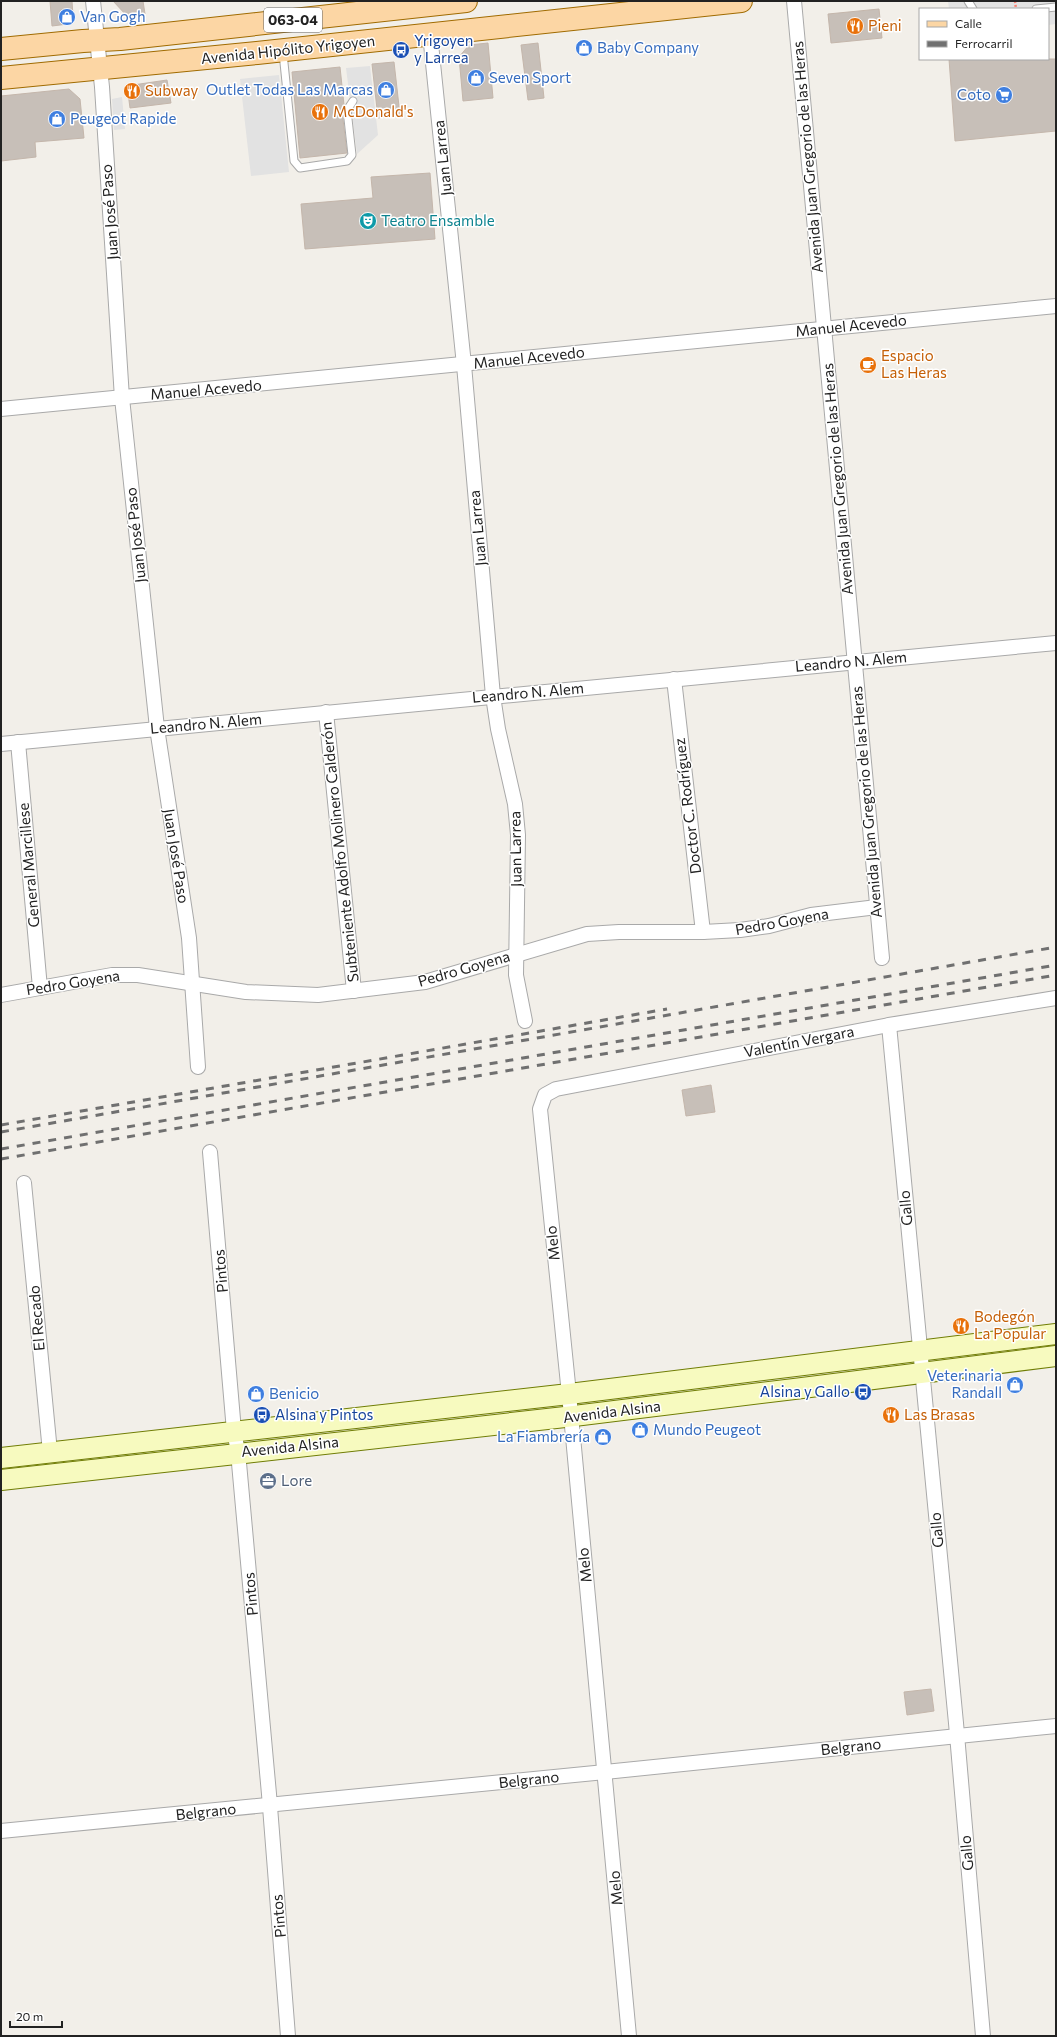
<svg xmlns="http://www.w3.org/2000/svg" width="1057" height="2037" font-family="Commissioner,sans-serif">
<rect width="100%" height="100%" fill="#f2efe9"/>
<g fill="#e2e2e2">
<polygon points="948,1 1056,1 1056,24 1048,25 1048,9 949,9"/>
<polygon points="370,66 378,135 357,154 346,68"/>
<polygon points="279,75 289,172 251,176 240,79"/>
<polygon points="122,97 125,129 114,130 112,99"/>
</g>
<g fill="#c7bfb8" stroke="#c4b6ab">
<polygon points="50,1 72,1 73,16 68,24 52,26"/>
<polygon points="113,1 143,1 145,14 127,16"/>
<polygon points="879,9 882,38 831,43 828,14"/>
<polygon points="488,43 493,98 463,101 459,57 469,45"/>
<polygon points="538,43 544,98 528,100 521,45"/>
<polygon points="949,59 1056,59 1056,131 955,141"/>
<polygon points="394,62 400,115 378,118 372,64"/>
<polygon points="340,67 344,105 342,111 347,153 300,158 292,72"/>
<polygon points="167,80 171,103 130,108 128,93 133,85"/>
<polygon points="69,89 80,99 84,138 35,142 36,157 1,161 1,96"/>
<polygon points="430,173 435,239 305,249 301,204 373,198 371,177"/>
<polygon points="711,1085 715,1112 686,1116 682,1090"/>
<polygon points="931,1689 934,1711 907,1715 904,1692"/>
</g>
<g fill="none" stroke-linecap="round" stroke-linejoin="round">
<g stroke="#a9a9a9" stroke-width="9">
<g id="lane">
<polyline points="968,1 973,9"/>
<polyline points="1036,9 1056,7"/>
<polyline points="283,53 294,161 300,168 347,161 352,155 347,110 353,101"/>
</g>
</g>
<g stroke="#a9a9a9" stroke-width="16">
<g id="street">
<polyline points="93,1 102,87 122,398 157,728 189,938 198,1067"/>
<polyline points="794,1 882,958"/>
<polyline points="430,34 464,365 493,696 498,729 515,804 518,835 516,975 525,1021"/>
<polyline points="1,409 1056,306"/>
<polyline points="674,679 703,932"/>
<polyline points="326,712 354,991"/>
<polyline points="18,742 40,988"/>
<polyline points="1,744 1056,643"/>
<polyline points="1,995 112,975 138,975 246,992 318,995 425,982 587,934 619,932 703,932 740,930 769,926 811,915 877,907"/>
<polyline points="889,1025 956,1723 983,2036"/>
<polyline points="210,1152 234,1431 238,1452 269,1794 288,2036"/>
<polyline points="24,1183 50,1452"/>
<polyline points="1,1831 605,1772 1056,1726"/>
<polyline points="629,2036 569,1394 540,1109 545,1095 556,1089 889,1025 1056,998"/>
</g>
</g>
<g stroke="#707d05" stroke-width="22">
<g id="secondary">
<polyline points="1,1458 569,1394 1056,1334"/>
<path d="M 1,1480 C 192,1458 383,1439 574,1416 C 735,1397 895,1376 1056,1356"/>
</g>
</g>
<g stroke="#a06b00" stroke-width="24">
<g id="primary">
<polyline points="1,49 83,41 120,39 466,1"/>
<polyline points="1,78 257,53 741,1"/>
</g>
</g>
<polyline stroke="#fa8072" stroke-width="2.5" stroke-dasharray="2 2" stroke-linecap="butt" points="1015,1 1016,9"/>
<use href="#lane" stroke="#fff" stroke-width="7"/>
<use href="#street" stroke="#fff" stroke-width="14"/>
<use href="#secondary" stroke="#f7fabf" stroke-width="20"/>
<use href="#primary" stroke="#fcd6a4" stroke-width="22"/>
<g stroke="#707070" stroke-width="3" stroke-dasharray="8 8" stroke-linecap="butt">
<polyline points="1,1125 667,1009"/>
<polyline points="1,1132 1056,947"/>
<polyline points="1,1149 1056,965"/>
<polyline points="1,1159 1056,975"/>
</g>
</g>
<defs>
<g id="shop-disc" transform="scale(0.9)"><circle r="9.5" fill="#3f7fe0" stroke="#fff"/><path d="M-5-2.5h2.3a2.7 3.5 0 0 1 5.4 0H5L5.5 6h-11ZM-1.5-2.5h3a1.5 2.3 0 0 0-3 0Z" fill="#fff"/></g>
<g id="restaurant-disc" transform="scale(0.9)"><circle r="9.5" fill="#e8710a" stroke="#fff"/><path d="M-5-6h1v4h1v-4h1v4h1v-4h1v5L-1.5 .5V6h-2V.5L-5-1ZM5-6V6H3V1.5H1.5Q1.5-4 5-6Z" fill="#fff"/></g>
<g id="bus-disc" transform="scale(0.9)"><circle r="9.5" fill="#1a4fb4" stroke="#fff"/><path d="M-5-6H5V4H4V6H2V4H-2V6H-4V4H-5ZM-3.5-4V0h7V-4ZM-3.5 1.2v1.5H-2V1.2ZM2 1.2v1.5H3.5V1.2Z" fill="#fff"/></g>
<g id="supermarket-disc" transform="scale(0.9)"><circle r="9.5" fill="#3f7fe0" stroke="#fff"/><path d="M-6-5.5h2.5l.6 2H6L4.5 2H-2.5L-4.4-4H-6ZM-1.5 3.2a1.3 1.3 0 1 0 .1 0ZM3 3.2a1.3 1.3 0 1 0 .1 0Z" fill="#fff"/></g>
<g id="theatre-disc" transform="scale(0.9)"><circle r="9.5" fill="#0f9aa8" stroke="#fff"/><path d="M-5-5.5Q0-4 5-5.5V0Q5 5 0 6Q-5 5-5 0ZM-3.3-2.5H-1v1.5H-3.3ZM1-2.5H3.3v1.5H1ZM-2.8 1Q0 5.5 2.8 1Z" fill="#fff"/></g>
<g id="cafe-disc" transform="scale(0.9)"><circle r="9.5" fill="#e8710a" stroke="#fff"/><path d="M-5.5-4.5H6V0H3Q3 3.5 0 3.5H-2.5Q-5.5 3.5-5.5 0ZM3-3.2v2h1.7v-2ZM-6 4.5H4V6H-6Z" fill="#fff"/></g>
<g id="office-disc" transform="scale(0.9)"><circle r="9.5" fill="#5c6f8a" stroke="#fff"/><path d="M-6-3h4V-5.5h4V-3h4V5H-6ZM-1-4.5V-3h2v-1.5ZM-6 0V1H6V0Z" fill="#fff"/></g>
</defs>
<g fill-rule="evenodd">
<use href="#shop-disc" x="67" y="17"/>
<use href="#restaurant-disc" x="855" y="26"/>
<use href="#shop-disc" x="584" y="48"/>
<use href="#bus-disc" x="401" y="50"/>
<use href="#shop-disc" x="476" y="78"/>
<use href="#shop-disc" x="386" y="90"/>
<use href="#restaurant-disc" x="132" y="91"/>
<use href="#supermarket-disc" x="1004" y="95"/>
<use href="#restaurant-disc" x="320" y="112"/>
<use href="#shop-disc" x="57" y="119"/>
<use href="#theatre-disc" x="368" y="221"/>
<use href="#cafe-disc" x="868" y="365"/>
<use href="#restaurant-disc" x="961" y="1326"/>
<use href="#shop-disc" x="1015" y="1385"/>
<use href="#bus-disc" x="863" y="1392"/>
<use href="#shop-disc" x="256" y="1394"/>
<use href="#bus-disc" x="262" y="1415"/>
<use href="#restaurant-disc" x="891" y="1415"/>
<use href="#shop-disc" x="640" y="1430"/>
<use href="#shop-disc" x="603" y="1437"/>
<use href="#office-disc" x="268" y="1481"/>
</g>
<g text-anchor="middle" stroke-width="3" stroke-linejoin="round" paint-order="stroke">
<rect fill="#fff" stroke="#646464" stroke-width="1" x="264" y="8" width="58" height="24" rx="3"/>
<g font-size="14" font-weight="bold" fill="#222">
<text x="293" y="25">063-04</text>
</g>
<g font-size="15" fill="#366cbe" stroke="#fff" text-anchor="start">
<text x="80" y="22">Van Gogh</text>
<text x="597" y="53">Baby Company</text>
<text x="489" y="83">Seven Sport</text>
<text x="373" y="95" text-anchor="end">Outlet Todas Las Marcas</text>
<text x="991" y="100" text-anchor="end">Coto</text>
<text x="70" y="124">Peugeot Rapide</text>
<text x="1002" y="1381" text-anchor="end">Veterinaria<tspan x="1002" dy="17">Randall</tspan></text>
<text x="269" y="1399">Benicio</text>
<text x="653" y="1435">Mundo Peugeot</text>
<text x="590" y="1442" text-anchor="end">La Fiambrería</text>
</g>
<g font-size="15" fill="#c56008" stroke="#fff" text-anchor="start">
<text x="868" y="31">Pieni</text>
<text x="145" y="96">Subway</text>
<text x="333" y="117">McDonald's</text>
<text x="881" y="361">Espacio<tspan x="881" dy="17">Las Heras</tspan></text>
<text x="974" y="1322">Bodegón<tspan x="974" dy="17">La Popular</tspan></text>
<text x="904" y="1420">Las Brasas</text>
</g>
<g font-size="15" fill="#164399" stroke="#fff" text-anchor="start">
<text x="414" y="46">Yrigoyen<tspan x="414" dy="17">y Larrea</tspan></text>
<text x="850" y="1397" text-anchor="end">Alsina y Gallo</text>
<text x="275" y="1420">Alsina y Pintos</text>
</g>
<g font-size="15" fill="#222" stroke="#fff">
<text transform="translate(288 50) rotate(-6)" y="5">Avenida Hipólito Yrigoyen</text>
<text transform="translate(808 157) rotate(-95)" y="5">Avenida Juan Gregorio de las Heras</text>
<text transform="translate(443 158) rotate(-96)" y="5">Juan Larrea</text>
<text transform="translate(110 212) rotate(-94)" y="5">Juan José Paso</text>
<text transform="translate(851 326) rotate(-6)" y="5">Manuel Acevedo</text>
<text transform="translate(529 358) rotate(-6)" y="5">Manuel Acevedo</text>
<text transform="translate(206 390) rotate(-5)" y="5">Manuel Acevedo</text>
<text transform="translate(838 479) rotate(-95)" y="5">Avenida Juan Gregorio de las Heras</text>
<text transform="translate(478 528) rotate(-95)" y="5">Juan Larrea</text>
<text transform="translate(136 535) rotate(-96)" y="5">Juan José Paso</text>
<text transform="translate(851 662) rotate(-5)" y="5">Leandro N. Alem</text>
<text transform="translate(528 693) rotate(-5)" y="5">Leandro N. Alem</text>
<text transform="translate(206 724) rotate(-5)" y="5">Leandro N. Alem</text>
<text transform="translate(867 802) rotate(-95)" y="5">Avenida Juan Gregorio de las Heras</text>
<text transform="translate(688 806) rotate(-97)" y="5">Doctor C. Rodríguez</text>
<text transform="translate(516 849) rotate(-91)" y="5">Juan Larrea</text>
<text transform="translate(340 852) rotate(-96)" y="5">Subteniente Adolfo Molinero Calderón</text>
<text transform="translate(176 856) rotate(81)" y="5">Juan José Paso</text>
<text transform="translate(29 865) rotate(-95)" y="5">General Marcillese</text>
<text transform="translate(782 922) rotate(-10)" y="5">Pedro Goyena</text>
<text transform="translate(464 969) rotate(-16)" y="5">Pedro Goyena</text>
<text transform="translate(73 983) rotate(-9)" y="5">Pedro Goyena</text>
<text transform="translate(799 1042) rotate(-11)" y="5">Valentín Vergara</text>
<text transform="translate(906 1208) rotate(-95)" y="5">Gallo</text>
<text transform="translate(553 1243) rotate(-96)" y="5">Melo</text>
<text transform="translate(221 1271) rotate(-95)" y="5">Pintos</text>
<text transform="translate(37 1318) rotate(-95)" y="5">El Recado</text>
<text transform="translate(612 1412) rotate(-7)" y="5">Avenida Alsina</text>
<text transform="translate(290 1447) rotate(-6)" y="5">Avenida Alsina</text>
<text transform="translate(937 1530) rotate(-95)" y="5">Gallo</text>
<text transform="translate(585 1565) rotate(-96)" y="5">Melo</text>
<text transform="translate(251 1594) rotate(-95)" y="5">Pintos</text>
<text transform="translate(851 1747) rotate(-6)" y="5">Belgrano</text>
<text transform="translate(529 1780) rotate(-6)" y="5">Belgrano</text>
<text transform="translate(206 1812) rotate(-6)" y="5">Belgrano</text>
<text transform="translate(967 1853) rotate(-95)" y="5">Gallo</text>
<text transform="translate(616 1888) rotate(-95)" y="5">Melo</text>
<text transform="translate(279 1916) rotate(-95)" y="5">Pintos</text>
</g>
<g font-size="15" fill="#0d838f" stroke="#fff" text-anchor="start">
<text x="381" y="226">Teatro Ensamble</text>
</g>
<g font-size="15" fill="#4e5e75" stroke="#fff" text-anchor="start">
<text x="281" y="1486">Lore</text>
</g>
</g>
<rect width="1057" height="2037" fill="none" stroke="#222222" stroke-width="4"/>
<rect x="919" y="8" width="130" height="52" fill="#ffffff" stroke="#a7a7a7"/>
<rect x="927" y="21" width="20" height="6" fill="#fcd6a4" stroke="#a7a7a7"/>
<text x="955" y="28" font-size="12" fill="#222222">Calle</text>
<rect x="927" y="41" width="20" height="6" fill="#707070" stroke="#a7a7a7"/>
<text x="955" y="48" font-size="12" fill="#222222">Ferrocarril</text>
<path d="M10 2021v6h52v-6" fill="none" stroke="#222222" stroke-width="2"/>
<text x="16" y="2021" font-size="12" fill="#222222" stroke="#ffffff" stroke-width="3" paint-order="stroke">20 m</text>
</svg>
